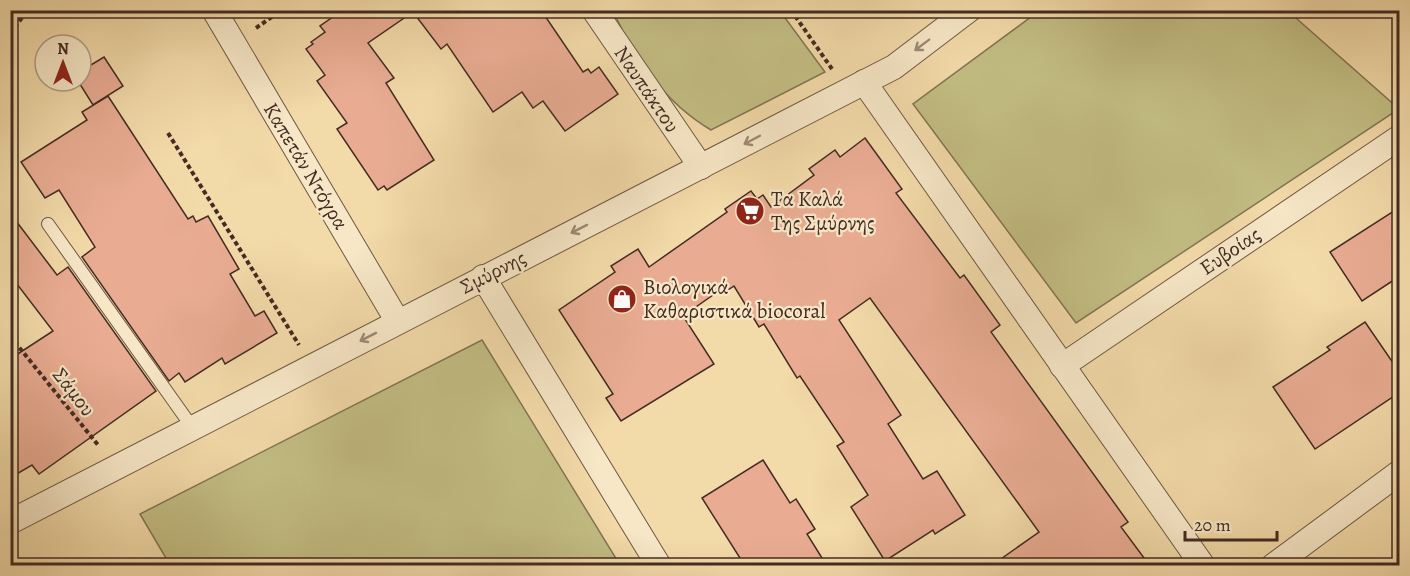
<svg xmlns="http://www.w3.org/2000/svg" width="1410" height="576" font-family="Alegreya,serif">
<rect width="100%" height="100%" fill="#f3daa9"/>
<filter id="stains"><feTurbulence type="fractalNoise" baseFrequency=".00333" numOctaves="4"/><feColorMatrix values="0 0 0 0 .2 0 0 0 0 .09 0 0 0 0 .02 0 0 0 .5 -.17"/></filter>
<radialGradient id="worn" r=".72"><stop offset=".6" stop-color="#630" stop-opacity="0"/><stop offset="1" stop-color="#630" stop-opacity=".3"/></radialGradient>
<g fill="#c2bd83" stroke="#827453" stroke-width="1.5">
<path d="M 613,11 L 780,11 L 825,72 L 711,130 C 664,102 635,59 613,11 Z"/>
<polygon points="1288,11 1399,109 1076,323 913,104 1039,11"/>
<polygon points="482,340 620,565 170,565 140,514"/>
</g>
<g fill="#e9ac93" stroke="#432c23" stroke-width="1.5">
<polygon points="343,10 541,10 583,72 588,69 591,73 599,67 618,94 565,131 543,101 533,108 522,92 493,112 447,44 441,49 413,12 368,43 394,78 386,83 434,160 387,190 384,186 378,190 337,129 347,123 317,81 325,75 306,49 313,44 311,42 325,32 320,26"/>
<polygon points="104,57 123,86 93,105 78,81 81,81 81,71"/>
<polygon points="108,96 188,219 193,216 196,222 208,216 239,269 230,274 255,316 264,311 277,333 225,364 222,358 185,382 179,373 169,381 82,257 95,247 59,190 45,198 21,162 87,120 82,112"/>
<polygon points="865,138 902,189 896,193 960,278 964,275 1000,325 991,332 1128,522 1121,527 1150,566 991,566 1039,532 870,298 839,320 901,415 888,424 923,479 937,471 965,515 935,534 933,530 885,561 851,507 868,495 837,446 844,442 800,376 797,378 764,324 759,327 734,286 728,290 726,286 683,316 714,364 621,421 606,398 613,394 559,310 615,272 611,266 638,249 649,267 727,212 725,209 751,191 757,199 763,195 771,207 814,175 809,169 835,150 840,157"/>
<polygon points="1400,207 1400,276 1362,301 1330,252"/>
<polygon points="10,213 57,275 68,267 156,391 39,474 32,465 10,478 10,359 53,331 10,275"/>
<polygon points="1365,322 1400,373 1400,392 1315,449 1273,387 1330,350 1327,347"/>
<polygon points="763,460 790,503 796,499 815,529 807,534 827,566 745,566 702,498"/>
</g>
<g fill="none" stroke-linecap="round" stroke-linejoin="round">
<g stroke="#6f5844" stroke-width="14">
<polyline id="lane" points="48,224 192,427"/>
</g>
<g stroke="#6f5844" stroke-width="26">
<g id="street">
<polyline points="214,10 398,322"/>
<polyline points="594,10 701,167"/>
<polyline points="864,82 1203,566"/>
<polyline points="483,277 659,566"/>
<polyline points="1062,366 1400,137"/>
<polyline points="10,522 894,67 969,10"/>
<polyline points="1273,566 1400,472"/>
</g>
</g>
<g stroke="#432c23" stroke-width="4" stroke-dasharray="4.5 3" stroke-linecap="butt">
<polyline points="791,10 832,69"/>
<polyline points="256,28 282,10"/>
<polyline points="10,33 28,10"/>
<polyline points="10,69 17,79"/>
<polyline points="168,133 299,345"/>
<polyline points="10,336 98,445"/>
</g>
<use href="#lane" stroke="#f7e7c7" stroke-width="12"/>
<use href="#street" stroke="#f7e7c7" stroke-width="24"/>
</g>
<defs><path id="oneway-shaft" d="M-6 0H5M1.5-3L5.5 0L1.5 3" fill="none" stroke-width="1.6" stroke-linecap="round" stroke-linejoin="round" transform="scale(1.5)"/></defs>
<g stroke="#9d8a75">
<use href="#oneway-shaft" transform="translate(922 45) rotate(143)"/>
<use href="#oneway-shaft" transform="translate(752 140) rotate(152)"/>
<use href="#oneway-shaft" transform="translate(579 229) rotate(153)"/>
<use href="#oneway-shaft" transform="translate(368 337) rotate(153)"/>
</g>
<defs>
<g id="supermarket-disc" transform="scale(1.5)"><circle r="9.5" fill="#8f2418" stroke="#f7e7c7"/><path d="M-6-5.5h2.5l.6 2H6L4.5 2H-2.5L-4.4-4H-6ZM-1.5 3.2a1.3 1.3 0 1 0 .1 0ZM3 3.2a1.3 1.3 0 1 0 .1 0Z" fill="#fff"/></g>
<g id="shop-disc" transform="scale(1.5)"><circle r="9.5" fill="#8f2418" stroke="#f7e7c7"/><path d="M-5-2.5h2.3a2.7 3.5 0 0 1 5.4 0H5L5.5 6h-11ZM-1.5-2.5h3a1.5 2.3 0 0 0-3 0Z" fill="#fff"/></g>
</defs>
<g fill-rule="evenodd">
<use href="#supermarket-disc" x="750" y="211"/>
<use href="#shop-disc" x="622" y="299"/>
</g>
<g text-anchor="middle" stroke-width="4.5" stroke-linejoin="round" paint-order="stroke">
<g font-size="21" fill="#432c23" stroke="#f7e7c7">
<text transform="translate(647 89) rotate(56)" y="7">Ναυπάκτου</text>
<text transform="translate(306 166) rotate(59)" y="7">Καπετάν Ντόγρα</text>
<text transform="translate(1230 251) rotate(-34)" y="7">Ευβοίας</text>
<text transform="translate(493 272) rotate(-27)" y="7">Σμύρνης</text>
<text transform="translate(74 392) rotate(52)" y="7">Σάμου</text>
</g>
<g font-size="21" fill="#432c23" stroke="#f7e7c7" text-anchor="start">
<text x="771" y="206">Τα Καλά<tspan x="771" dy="24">Της Σμύρνης</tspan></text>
<text x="643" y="294">Βιολογικά<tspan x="643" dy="24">Καθαριστικά biocoral</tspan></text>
</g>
</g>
<rect width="1410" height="576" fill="none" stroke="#f3daa9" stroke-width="36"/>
<rect x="12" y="12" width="1386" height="552" fill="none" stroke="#432c23" stroke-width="3"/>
<rect x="18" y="18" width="1374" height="540" fill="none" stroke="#432c23" stroke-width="1.5"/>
<g transform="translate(63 63)"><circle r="28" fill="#f7e7c7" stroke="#af9c85" stroke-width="1.5"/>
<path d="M0-4.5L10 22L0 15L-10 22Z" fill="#8f2418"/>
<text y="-9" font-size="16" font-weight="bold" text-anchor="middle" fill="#432c23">N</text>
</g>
<path d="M1185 531v9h92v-9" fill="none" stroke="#432c23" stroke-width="3"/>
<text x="1194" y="531" font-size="18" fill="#432c23" stroke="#f7e7c7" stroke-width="4.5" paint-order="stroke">20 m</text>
<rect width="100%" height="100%" filter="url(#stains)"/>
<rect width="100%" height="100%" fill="url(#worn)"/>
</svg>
